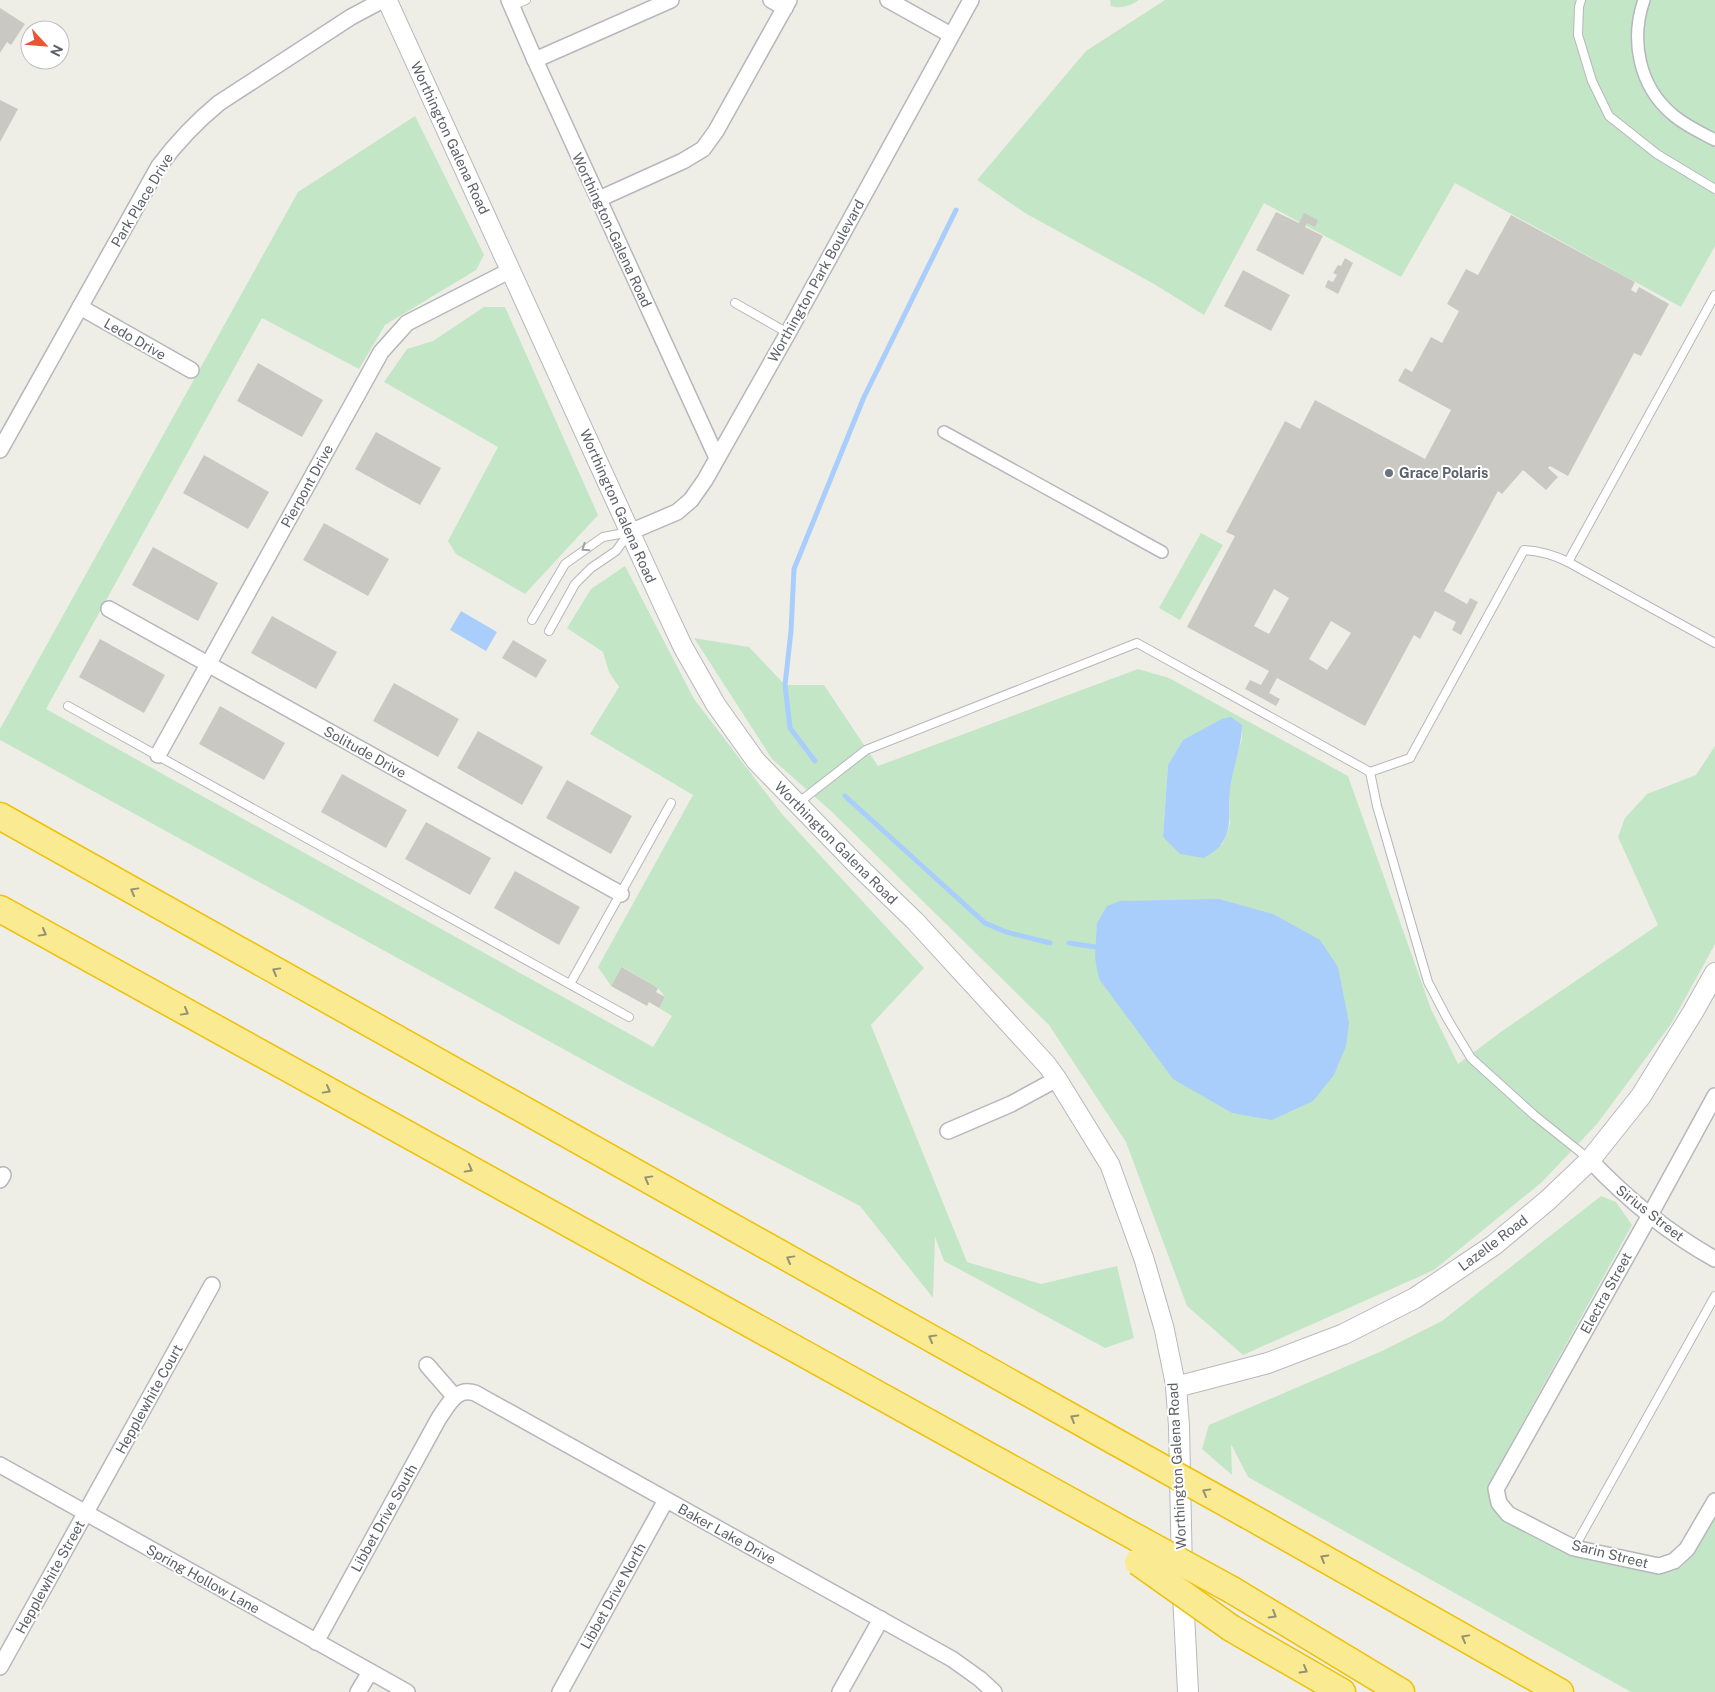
<svg xmlns="http://www.w3.org/2000/svg" width="1715" height="1692" font-family="'Public Sans',sans-serif">
<rect width="100%" height="100%" fill="#efeee6"/>
<g fill="#c3e6c7" fill-rule="evenodd">
<path d="M 1110,0 L 1139,0 C 1130,6 1121,9 1111,6 Z"/>
<polygon points="1165,0 1715,0 1715,246 1681,307 1455,183 1401,277 1264,203 1204,315 1154,284 1025,213 977,180 1086,51"/>
<polygon points="415,116 484,255 476,270 385,325 359,369 262,318 46,709 653,1047 672,1016 659,1008 665,997 658,988 623,967 611,986 598,967 693,795 590,734 619,687 609,672 603,652 567,628 591,589 625,566 694,699 782,814 924,968 871,1025 967,1262 1041,1284 1117,1266 1134,1338 1105,1348 944,1261 935,1237 933,1298 860,1206 629,1085 0,740 0,729 298,192"/>
<polygon points="484,307 505,307 598,515 525,594 456,554 448,541 498,447 384,382 407,349 433,341"/>
<polygon points="1201,533 1223,545 1180,620 1159,608"/>
<path d="M 694,638 L 749,647 L 785,685 L 824,685 L 878,766 L 1138,669 L 1169,678 L 1348,776 L 1431,1009 L 1458,1064 L 1502,1031 L 1658,925 L 1618,837 L 1625,818 L 1647,794 L 1696,775 L 1715,746 L 1715,944 L 1671,1024 L 1597,1124 L 1542,1182 L 1434,1270 L 1243,1355 L 1187,1306 L 1126,1142 L 1049,1025 L 831,811 L 772,759 ZM 1242,725 L 1242,739 L 1234,765 L 1229,792 L 1230,824 L 1222,845 L 1163,838 L 1168,765 L 1183,740 Z"/>
<path d="M 1601,1196 L 1616,1202 L 1632,1225 L 1496,1471 C 1491,1482 1486,1492 1491,1503 C 1500,1523 1549,1546 1570,1554 C 1590,1561 1612,1564 1633,1568 C 1647,1571 1667,1577 1681,1567 C 1695,1556 1706,1529 1715,1513 L 1715,1692 L 1631,1692 L 1248,1477 L 1231,1444 L 1232,1475 L 1202,1449 L 1209,1425 L 1382,1351 L 1442,1321 Z"/>
</g>
<g fill="#a9cefc">
<polygon points="461,611 497,632 486,651 450,630"/>
<path d="M 1231,717 L 1242,725 C 1242,747 1232,768 1230,790 C 1227,810 1234,823 1222,843 C 1219,849 1210,854 1204,858 L 1180,854 L 1163,837 L 1168,765 L 1183,740 L 1222,719 Z"/>
<polygon points="1219,899 1273,914 1320,940 1338,967 1349,1023 1346,1046 1334,1075 1313,1101 1272,1120 1232,1113 1173,1079 1099,979 1095,958 1097,923 1107,906 1120,901"/>
</g>
<g fill="none" stroke-linecap="round" stroke-linejoin="round">
<g stroke="#a9cefc" stroke-width="5">
<polyline points="815,761 790,728 785,685 791,631 794,569 864,397 956,210"/>
<polyline points="845,796 985,923 1006,932 1050,943"/>
<polyline points="1069,943 1095,947"/>
</g>
</g>
<g fill="#cac8c3" fill-rule="evenodd">
<polygon points="0,8 25,24 11,45 7,42 0,53"/>
<polygon points="0,100 18,109 0,142"/>
<polygon points="1276,212 1299,223 1304,213 1318,220 1315,227 1307,223 1305,227 1323,236 1303,275 1256,250"/>
<path d="M 1511,215 L 1635,282 L 1631,290 L 1636,293 L 1639,287 L 1669,304 L 1641,356 L 1634,353 L 1568,476 L 1550,466 L 1548,468 L 1558,477 L 1546,490 L 1523,470 L 1502,494 L 1498,491 L 1444,591 L 1467,604 L 1470,598 L 1478,602 L 1461,635 L 1452,630 L 1456,622 L 1435,611 L 1420,639 L 1414,635 L 1365,726 L 1277,678 L 1269,693 L 1280,699 L 1276,706 L 1245,689 L 1250,680 L 1261,685 L 1269,671 L 1187,627 L 1235,536 L 1226,532 L 1285,421 L 1300,429 L 1315,400 L 1425,459 L 1451,410 L 1398,381 L 1405,368 L 1412,372 L 1431,337 L 1442,343 L 1459,311 L 1447,304 L 1466,269 L 1478,275 ZM 1274,589 L 1289,598 L 1269,634 L 1254,626 ZM 1331,621 L 1351,633 L 1327,670 L 1309,659 Z"/>
<polygon points="1345,258 1353,263 1338,294 1325,287 1328,280 1333,282 1337,275 1333,273 1338,265 1341,266"/>
<polygon points="1243,270 1290,295 1271,331 1224,306"/>
<polygon points="258,363 323,400 302,437 237,401"/>
<polygon points="376,432 441,468 420,505 355,469"/>
<polygon points="204,455 269,492 248,529 183,493"/>
<polygon points="324,523 389,559 368,596 303,560"/>
<polygon points="153,547 218,583 198,621 132,585"/>
<polygon points="272,616 337,652 316,689 251,653"/>
<polygon points="100,639 165,675 144,713 79,677"/>
<polygon points="513,640 547,660 536,678 502,658"/>
<polygon points="394,683 459,719 438,757 373,721"/>
<polygon points="220,706 285,743 264,780 199,744"/>
<polygon points="478,731 543,767 522,805 457,768"/>
<polygon points="342,774 407,810 386,848 321,812"/>
<polygon points="567,780 632,816 611,854 546,818"/>
<polygon points="426,822 491,858 470,895 405,859"/>
<polygon points="515,871 580,907 559,945 494,908"/>
<polygon points="622,967 658,988 656,992 665,997 659,1008 649,1002 647,1006 611,986"/>
</g>
<g fill="none" stroke-linecap="round" stroke-linejoin="round">
<g stroke="#b6b7bc" stroke-width="10">
<g id="service">
<polyline points="1581,0 1579,7 1578,35 1592,81 1609,116 1657,154 1715,189"/>
<polyline points="512,6 526,0"/>
<polyline points="1715,295 1568,562 1715,643"/>
<polyline points="735,303 788,333"/>
<polyline points="532,620 565,564 603,537 630,532"/>
<polyline points="549,631 575,584 591,568 616,551 629,533"/>
<polyline points="68,706 629,1017"/>
<path d="M 1370,772 L 1410,758 L 1524,550 C 1540,551 1554,555 1568,562"/>
<polyline points="798,803 866,750 1137,643 1370,772 1377,806 1428,982 1448,1020 1471,1058 1534,1115 1589,1159"/>
<polyline points="570,984 671,803"/>
<polyline points="1574,1548 1715,1296"/>
</g>
</g>
<g stroke="#b6b7bc" stroke-width="14">
<g id="pedestrian">
<path d="M 1644,0 C 1630,40 1639,86 1672,114 C 1684,125 1700,132 1715,140"/>
<polyline points="944,432 1162,552"/>
</g>
</g>
<g stroke="#b6b7bc" stroke-width="18">
<g id="minor">
<polyline points="509,0 535,60 717,458"/>
<polyline points="771,0 785,8"/>
<polyline points="888,0 951,35"/>
<polyline points="535,60 671,0"/>
<polyline points="599,199 683,161 703,149 716,131 789,0"/>
<polyline points="80,307 191,370"/>
<path d="M 0,450 L 159,166 C 177,142 196,122 219,103 L 351,17 L 383,0"/>
<polyline points="630,532 677,512 691,500 705,480 788,333 971,0"/>
<polyline points="109,609 621,894"/>
<polyline points="158,755 381,352 407,323 511,270"/>
<polyline points="1715,1096 1650,1215 1496,1489 1499,1503 1508,1514 1574,1548 1659,1566 1674,1561 1687,1549 1715,1501"/>
<polyline points="948,1131 1011,1104 1057,1079"/>
<path d="M 1590,1160 C 1627,1199 1668,1233 1715,1259"/>
<polyline points="0,1180 3,1175"/>
<polyline points="427,1365 454,1396"/>
<polyline points="0,1465 407,1692"/>
<path d="M 316,1642 L 439,1418 C 449,1404 456,1387 475,1393 L 952,1659 L 980,1679 L 994,1692"/>
<polyline points="0,1667 212,1285"/>
<polyline points="358,1692 370,1672"/>
<polyline points="560,1692 666,1500"/>
<polyline points="840,1692 881,1619"/>
</g>
</g>
<g stroke="#b6b7bc" stroke-width="21">
<polyline id="tertiary" points="387,0 661,600 683,647 716,705 756,761 854,862 915,921 1047,1065 1057,1079 1110,1165 1144,1259 1164,1328 1176,1387"/>
</g>
<g stroke="#b7b9bf" stroke-width="22">
<polyline id="secondary" points="1188,1692 1182,1574 1179,1426 1176,1387 1268,1363 1344,1334 1415,1298 1494,1245 1548,1200 1590,1160 1641,1096 1693,1012 1715,973"/>
</g>
<g stroke="#eec007" stroke-width="29">
<g id="motorway">
<polyline points="0,816 1116,1442"/>
<polyline points="0,909 1139,1539"/>
<polyline points="1249,1516 1560,1692"/>
<polyline points="1232,1590 1401,1692"/>
<polyline points="1231,1628 1342,1692"/>
</g>
</g>
<use href="#service" stroke="#fff" stroke-width="8"/>
<use href="#pedestrian" stroke="#fff" stroke-width="11"/>
<use href="#minor" stroke="#fff" stroke-width="15"/>
<use href="#tertiary" stroke="#fff" stroke-width="19"/>
<use href="#secondary" stroke="#fff" stroke-width="20"/>
<use href="#motorway" stroke="#faeb92" stroke-width="26"/>
<g stroke="#eec007" stroke-width="29" stroke-linecap="butt">
<g id="motorway-bridge">
<polyline points="1116,1442 1249,1516"/>
<polyline points="1139,1539 1232,1590"/>
<polyline points="1138,1562 1231,1628"/>
</g>
</g>
<use href="#motorway-bridge" stroke="#faeb92" stroke-width="26"/>
</g>
<defs><path id="oneway-chevron" d="M-2-3.5L2.5 0L-2 3.5" fill="none" stroke-width="1.6" stroke-linecap="round" stroke-linejoin="round" transform="scale(1.25)"/></defs>
<use stroke="#9ea0a3" href="#oneway-chevron" transform="translate(585 548) rotate(146)"/>
<g stroke="#949175">
<use href="#oneway-chevron" transform="translate(134 891) rotate(-151)"/>
<use href="#oneway-chevron" transform="translate(43 933) rotate(29)"/>
<use href="#oneway-chevron" transform="translate(276 971) rotate(-151)"/>
<use href="#oneway-chevron" transform="translate(185 1012) rotate(29)"/>
<use href="#oneway-chevron" transform="translate(327 1090) rotate(29)"/>
<use href="#oneway-chevron" transform="translate(469 1169) rotate(29)"/>
<use href="#oneway-chevron" transform="translate(648 1179) rotate(-151)"/>
<use href="#oneway-chevron" transform="translate(790 1259) rotate(-151)"/>
<use href="#oneway-chevron" transform="translate(932 1338) rotate(-151)"/>
<use href="#oneway-chevron" transform="translate(1074 1418) rotate(-150)"/>
<use href="#oneway-chevron" transform="translate(1206 1492) rotate(-151)"/>
<use href="#oneway-chevron" transform="translate(1324 1558) rotate(-150)"/>
<use href="#oneway-chevron" transform="translate(1273 1615) rotate(31)"/>
<use href="#oneway-chevron" transform="translate(1465 1638) rotate(-151)"/>
<use href="#oneway-chevron" transform="translate(1304 1670) rotate(30)"/>
</g>
<circle fill="#6b7280" stroke="#fff" stroke-width="2" cx="1389" cy="473" r="5"/>
<g text-anchor="middle" stroke-width="4" stroke-linejoin="round" paint-order="stroke">
<g font-size="14" fill="#5d6066" stroke="#fff">
<text transform="translate(450 138) rotate(65)" y="5">Worthington Galena Road</text>
<text transform="translate(142 200) rotate(-59)" y="5">Park Place Drive</text>
<text transform="translate(612 230) rotate(65)" y="5">Worthington-Galena Road</text>
<text transform="translate(816 281) rotate(-61)" y="5">Worthington Park Boulevard</text>
<text transform="translate(135 339) rotate(30)" y="5">Ledo Drive</text>
<text transform="translate(307 486) rotate(-61)" y="5">Pierpont Drive</text>
<text transform="translate(618 506) rotate(66)" y="5">Worthington Galena Road</text>
<text transform="translate(365 752) rotate(29)" y="5">Solitude Drive</text>
<text transform="translate(836 843) rotate(45)" y="5">Worthington Galena Road</text>
<text transform="translate(1650 1213) rotate(38)" y="5">Sirius Street</text>
<text transform="translate(1493 1243) rotate(-37)" y="5">Lazelle Road</text>
<text transform="translate(1606 1293) rotate(-61)" y="5">Electra Street</text>
<text transform="translate(149 1399) rotate(-61)" y="5">Hepplewhite Court</text>
<text transform="translate(1177 1466) rotate(-93)" y="5">Worthington Galena Road</text>
<text transform="translate(384 1518) rotate(-61)" y="5">Libbet Drive South</text>
<text transform="translate(727 1534) rotate(29)" y="5">Baker Lake Drive</text>
<text transform="translate(1610 1554) rotate(14)" y="5">Sarin Street</text>
<text transform="translate(50 1577) rotate(-61)" y="5">Hepplewhite Street</text>
<text transform="translate(203 1579) rotate(29)" y="5">Spring Hollow Lane</text>
<text transform="translate(613 1596) rotate(-61)" y="5">Libbet Drive North</text>
</g>
<g font-size="14" font-weight="bold" fill="#5b616d" stroke="#fff" text-anchor="start">
<text x="1399" y="478">Grace Polaris</text>
</g>
</g>
<g transform="translate(45 45) rotate(116)"><circle r="24" fill="#ffffff" stroke="#bebfc2"/>
<path d="M0-4L9 19L0 12L-9 19Z" fill="#e45837"/>
<text y="-8" font-size="14" font-weight="bold" text-anchor="middle" fill="#5d6066">N</text>
</g>
</svg>
